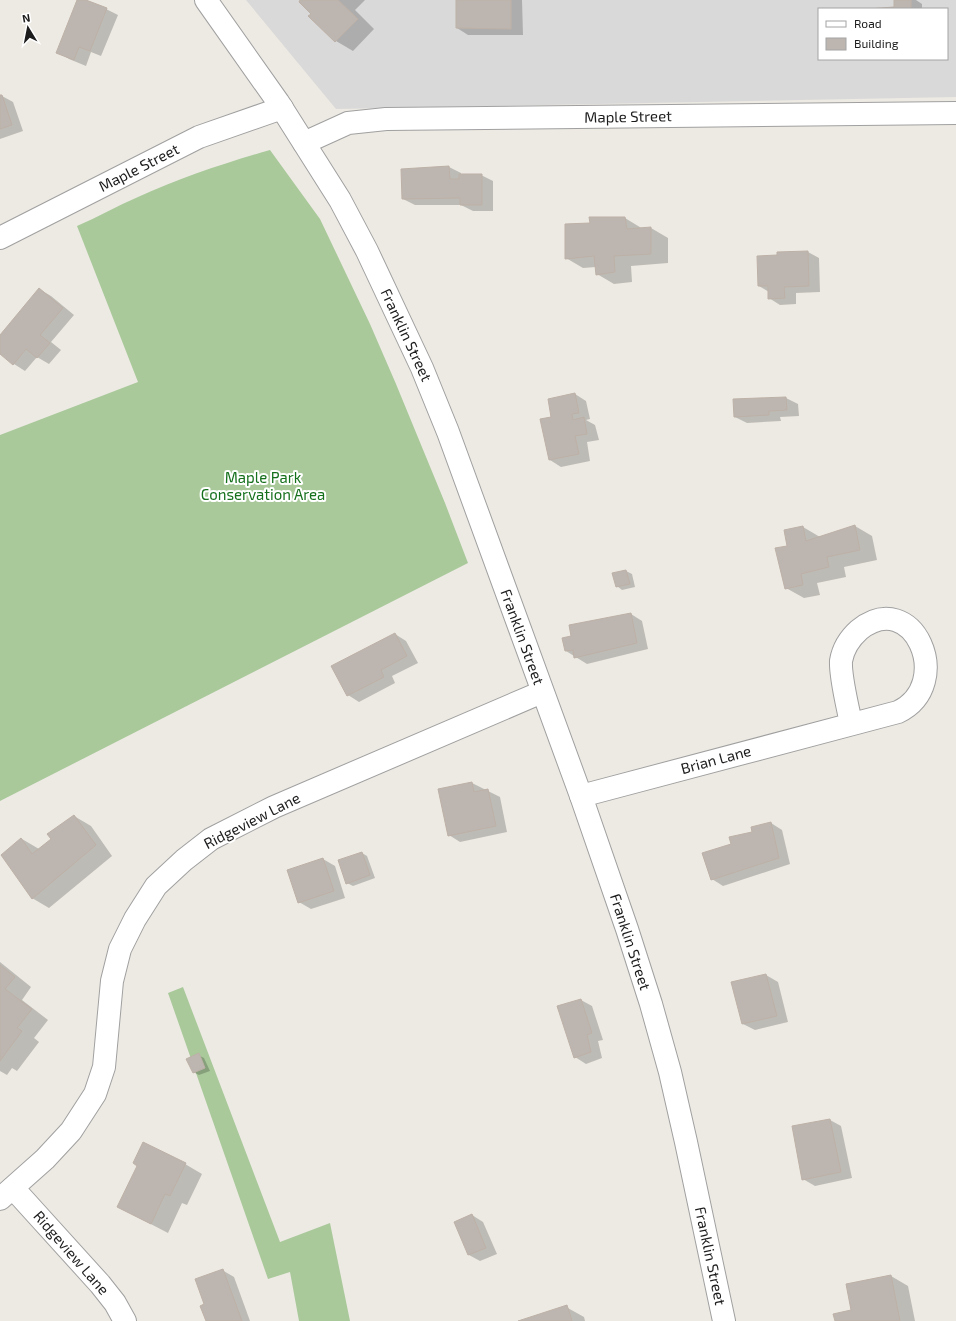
<svg xmlns="http://www.w3.org/2000/svg" width="956" height="1321" font-family="'Exo 2',sans-serif">
<rect width="100%" height="100%" fill="#edeae3"/>
<path fill="#dad9d9" fill-rule="evenodd" d="M 246,0 L 956,0 L 956,97 L 336,109 ZM 819,9 L 947,9 L 947,59 L 819,59 Z"/>
<g fill="#a9c99b">
<path d="M 270,150 L 320,219 L 370,324 L 396,384 L 445,503 L 468,563 L 0,801 L 0,435 L 138,382 L 77,226 C 98,217 117,206 138,197 C 180,178 225,163 270,150 Z"/>
<polygon points="183,987 280,1242 330,1223 350,1321 299,1321 290,1272 268,1279 168,993"/>
</g>
<g fill="#0003">
<polygon points="79,0 84,0 106,9 118,15 101,56 91,52 86,66 69,59 58,52"/>
<polygon points="301,0 365,0 355,10 374,29 353,51 336,41"/>
<polygon points="457,0 522,0 523,35 468,35 457,28"/>
<polygon points="895,0 916,0 922,4 922,9 872,9 895,8"/>
<polygon points="0,96 2,96 13,102 23,131 0,139"/>
<polygon points="449,167 461,173 461,175 481,175 493,181 493,211 473,211 461,205 415,205 403,199"/>
<polygon points="625,218 643,229 651,228 668,238 668,263 631,266 632,282 614,284 597,274 596,267 583,268 566,258 591,224"/>
<polygon points="808,252 819,258 820,292 796,293 796,304 780,305 769,298 769,292 759,286 778,256"/>
<polygon points="39,289 51,296 74,315 51,342 61,350 49,364 37,357 25,371 14,364 0,353 0,336"/>
<polygon points="575,394 586,401 590,419 586,420 595,425 599,440 587,442 590,461 561,467 550,460 553,418"/>
<polygon points="786,398 798,404 799,416 780,417 781,421 747,423 735,417 734,400"/>
<polygon points="855,526 872,536 877,560 844,567 846,577 817,583 820,595 804,598 786,588 789,547 803,527 820,537"/>
<polygon points="626,571 632,574 635,587 622,590 617,586"/>
<polygon points="631,614 642,621 648,649 587,664 566,651 572,637"/>
<polygon points="395,634 406,641 418,663 392,676 395,683 359,702 348,695"/>
<polygon points="472,783 500,797 507,832 460,842 449,835"/>
<polygon points="74,816 91,826 112,856 49,908 32,898 22,839 39,849 53,840"/>
<polygon points="771,823 782,830 790,864 723,886 712,879 732,845"/>
<polygon points="362,853 367,856 375,878 353,886 347,883"/>
<polygon points="323,859 335,866 345,898 311,909 299,902"/>
<polygon points="0,962 31,987 22,1000 48,1020 34,1038 39,1042 17,1071 12,1068 7,1075 0,1071"/>
<polygon points="766,975 778,982 788,1022 755,1030 743,1024 733,983"/>
<polygon points="581,1000 592,1006 603,1040 598,1041 602,1058 586,1064 575,1057"/>
<polygon points="198,1055 204,1058 210,1071 199,1075 193,1072"/>
<polygon points="830,1120 841,1126 852,1178 815,1186 803,1179"/>
<polygon points="185,1164 202,1174 187,1205 182,1203 168,1233 118,1207"/>
<polygon points="472,1215 483,1222 497,1254 480,1261 469,1255 455,1223"/>
<polygon points="222,1270 234,1277 250,1321 207,1321 206,1305"/>
<polygon points="891,1276 908,1286 915,1321 836,1321 852,1311 847,1285"/>
<polygon points="566,1307 584,1317 585,1321 522,1321"/>
</g>
<g fill="#bdb6b0" stroke="#bdb1a7">
<polygon points="77,0 86,0 107,8 90,51 79,47 74,60 56,53"/>
<polygon points="300,0 338,0 358,19 335,42 308,16 311,14 299,2"/>
<polygon points="456,0 511,0 511,29 456,28"/>
<polygon points="894,0 911,0 911,9 920,9 868,9 894,7"/>
<polygon points="0,95 2,95 12,125 0,129"/>
<polygon points="449,166 450,179 459,179 459,174 482,174 482,205 460,205 460,198 402,199 401,169"/>
<polygon points="589,217 625,217 627,229 651,227 651,254 614,256 615,272 596,275 594,256 565,259 565,224 590,223"/>
<polygon points="808,251 809,286 784,287 785,298 768,299 768,286 758,286 757,256 777,255 777,252"/>
<polygon points="39,288 63,308 40,335 50,343 37,358 26,349 13,365 0,354 0,335"/>
<polygon points="575,393 579,413 572,414 573,420 584,417 587,434 575,436 579,454 549,460 540,419 551,417 548,399"/>
<polygon points="786,397 787,410 769,411 769,415 734,417 733,399"/>
<polygon points="855,525 860,550 827,557 829,567 801,574 803,585 785,589 775,548 787,546 784,530 803,526 806,541"/>
<polygon points="626,570 630,584 616,587 612,573"/>
<polygon points="631,613 637,643 574,658 573,650 565,651 562,638 571,636 569,625"/>
<polygon points="395,633 407,656 381,670 384,677 347,696 331,666"/>
<polygon points="472,782 474,792 488,789 496,826 448,836 438,789"/>
<polygon points="74,815 96,845 32,899 1,855 21,838 32,854 51,839 47,834"/>
<polygon points="771,822 779,858 711,880 702,853 731,844 729,837 752,832 751,827"/>
<polygon points="362,852 370,875 346,884 338,860"/>
<polygon points="323,858 334,891 298,903 287,870"/>
<polygon points="0,965 15,977 5,989 32,1009 17,1028 22,1031 0,1061"/>
<polygon points="766,974 777,1016 742,1024 731,982"/>
<polygon points="581,999 592,1033 587,1035 591,1052 574,1058 557,1006"/>
<polygon points="199,1053 205,1068 193,1073 186,1059"/>
<polygon points="830,1119 841,1172 802,1180 792,1126"/>
<polygon points="143,1142 186,1163 170,1196 165,1194 151,1224 117,1207 137,1166 133,1163"/>
<polygon points="472,1214 486,1248 468,1255 454,1222"/>
<polygon points="223,1269 242,1321 206,1321 200,1306 204,1304 195,1279"/>
<polygon points="891,1275 900,1321 835,1321 833,1314 851,1310 846,1284"/>
<polygon points="567,1305 572,1321 518,1321"/>
</g>
<g fill="none" stroke-linecap="round" stroke-linejoin="round">
<g stroke="#a0a0a0" stroke-width="24">
<g id="minor">
<polyline points="0,238 199,137 282,108"/>
<path d="M 581,796 L 898,712 C 956,684 913,586 859,630 C 850,638 843,649 841,661 C 840,677 848,707 851,724"/>
<polyline points="13,1188 100,1284 115,1303 125,1321"/>
<polyline points="0,1199 45,1159 71,1131 95,1094 104,1067 112,981 120,949 135,919 156,886 184,860 211,839 274,807 542,692"/>
</g>
</g>
<g stroke="#a0a0a0" stroke-width="24">
<g id="tertiary">
<polyline points="206,0 278,102 340,200 367,251 422,368 448,432 581,796 627,929 651,1004 670,1072 686,1142 724,1321"/>
<polyline points="304,143 348,123 386,119 956,113"/>
</g>
</g>
<use href="#minor" stroke="#fff" stroke-width="22"/>
<use href="#tertiary" stroke="#fff" stroke-width="22"/>
</g>
<g text-anchor="middle" stroke-width="4" stroke-linejoin="round" paint-order="stroke">
<g font-size="15" fill="#1c1c1c" stroke="#fff">
<text transform="translate(628 117) rotate(-1)" y="5">Maple Street</text>
<text transform="translate(139 168) rotate(-27)" y="5">Maple Street</text>
<text transform="translate(406 335) rotate(65)" y="5">Franklin Street</text>
<text transform="translate(522 637) rotate(70)" y="5">Franklin Street</text>
<text transform="translate(716 760) rotate(-15)" y="5">Brian Lane</text>
<text transform="translate(252 821) rotate(-27)" y="5">Ridgeview Lane</text>
<text transform="translate(630 942) rotate(72)" y="5">Franklin Street</text>
<text transform="translate(71 1253) rotate(49)" y="5">Ridgeview Lane</text>
<text transform="translate(710 1256) rotate(78)" y="5">Franklin Street</text>
</g>
<g font-size="15" fill="#15701c" stroke="#fff">
<text x="263" y="483">Maple Park<tspan x="263" dy="17">Conservation Area</tspan></text>
</g>
</g>
<rect x="818" y="8" width="130" height="52" fill="#ffffff" stroke="#a4a4a4"/>
<rect x="826" y="21" width="20" height="6" fill="#ffffff" stroke="#a4a4a4"/>
<text x="854" y="28" font-size="12" fill="#1c1c1c">Road</text>
<rect x="826" y="38" width="20" height="12" fill="#bdb6b0" stroke="#a4a4a4"/>
<text x="854" y="48" font-size="12" fill="#1c1c1c">Building</text>
<g transform="translate(28 28) rotate(350)" stroke="#ffffff" stroke-width="3" paint-order="stroke">
<path d="M0-3L7 15L0 10L-7 15Z" fill="#1c1c1c"/>
<text y="-6" font-size="11" font-weight="bold" text-anchor="middle" fill="#1c1c1c">N</text>
</g>
</svg>
